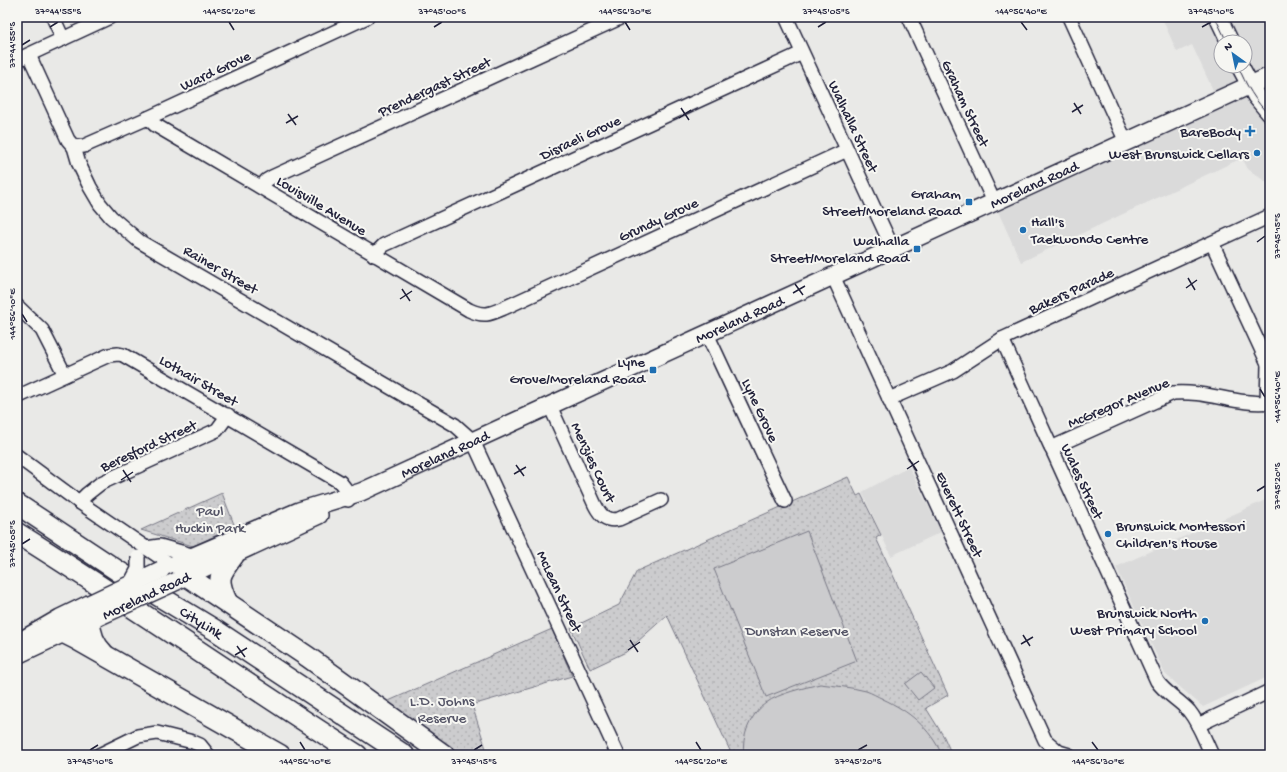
<svg xmlns="http://www.w3.org/2000/svg" width="1287" height="772" font-family="'Gochi Hand',sans-serif">
<defs>
<pattern id="park-dots" width="8" height="8" patternUnits="userSpaceOnUse"><rect width="8" height="8" fill="#ccccce"/><path d="M2 2h.1M6 6h.1" fill="none" stroke="#afafb2" stroke-width="1.8" stroke-linecap="round"/></pattern>
</defs>
<rect width="100%" height="100%" fill="#e9e9e7"/>
<filter id="ink" filterUnits="userSpaceOnUse"><feTurbulence type="fractalNoise" baseFrequency=".025" numOctaves="2"/><feDisplacementMap in="SourceGraphic" scale="8" xChannelSelector="R" yChannelSelector="G"/><feConvolveMatrix kernelMatrix="1 2 1 2 8 2 1 2 1" color-interpolation-filters="sRGB"/></filter>
<g filter="url(#ink)">
<g fill="#dadada" fill-rule="evenodd">
<path d="M 1163,17 L 1270,17 L 1270,185 L 1248,169 L 1242,158 L 1021,262 L 995,205 L 1219,103 L 1192,45 L 1177,52 L 1162,18 ZM 1221,42 L 1245,42 L 1245,66 L 1221,66 Z"/>
<polygon points="909,467 941,532 891,556 862,492"/>
<polygon points="1270,498 1270,676 1203,707 1165,674 1116,567"/>
</g>
<g fill="url(#park-dots)" stroke="#777784">
<polygon points="848,477 857,496 861,494 881,535 876,538 948,695 926,708 944,737 952,755 732,755 667,615 626,652 590,669 571,628 619,605 637,571"/>
<polygon points="222,493 235,527 193,546 173,540 141,530"/>
<polygon points="552,629 572,676 472,705 488,755 459,755 384,703"/>
</g>
<g fill="#ccccce" stroke="#777784">
<polygon points="807,531 857,661 766,697 714,569"/>
<polygon points="921,672 934,688 918,700 905,684"/>
<path d="M 820,684 C 835,686 851,687 866,691 C 872,693 877,696 883,699 C 909,711 930,728 942,755 L 744,755 C 741,736 751,714 766,703 C 779,693 804,688 820,684 Z"/>
</g>
<g fill="none" stroke-linecap="round" stroke-linejoin="round">
<g stroke="#22223b" stroke-width="16">
<g id="minor">
<polyline points="53,17 63,39"/>
<polyline points="786,17 893,249"/>
<polyline points="909,17 994,202"/>
<polyline points="1069,17 1126,142"/>
<polyline points="29,55 68,140 74,147 79,164 90,187 100,204 111,217 139,241 455,425 473,441 618,755"/>
<polyline points="17,60 110,17"/>
<path d="M 148,118 L 155,125 L 469,310 C 484,317 490,314 504,308 L 847,150"/>
<polyline points="74,147 84,146 148,118 367,17"/>
<polyline points="261,187 267,180 272,177 622,17"/>
<polyline points="1212,243 1270,368"/>
<polyline points="374,255 384,245 802,53"/>
<polyline points="833,276 1045,740 1059,752 1069,755"/>
<polyline points="17,306 42,330 65,375"/>
<polyline points="707,334 785,501"/>
<path d="M 1002,339 L 1157,681 C 1165,693 1179,700 1189,711 C 1199,723 1205,741 1212,755"/>
<polyline points="17,397 109,355 118,354 123,355 340,482 347,491 348,500"/>
<polyline points="889,399 953,371 1002,339 1270,216"/>
<polyline points="1267,403 1268,365"/>
<path d="M 550,406 L 595,505 C 600,515 606,522 619,519 L 661,500"/>
<path d="M 1051,448 L 1173,393 C 1206,390 1238,406 1270,402"/>
<polyline points="17,456 79,502 177,569"/>
<polyline points="79,502 87,494 101,483 217,430 228,415"/>
<polyline points="146,548 160,546 195,556"/>
<polyline points="1198,725 1270,691"/>
<polyline points="99,755 138,736 157,733 193,742 200,745 208,755"/>
</g>
</g>
<g stroke="#22223b" stroke-width="20">
<g id="major">
<polyline points="1218,17 1230,42"/>
<polyline points="1240,66 1256,96 1270,113"/>
<path id="s1" d="M 161,570 L 299,511 L 361,492 L 1270,76"/>
<polyline points="178,580 319,515"/>
<polyline points="17,643 60,618 89,604"/>
<polyline points="17,655 98,617"/>
</g>
</g>
<g stroke="#22223b" stroke-width="23">
<g id="highway">
<path id="s2" d="M 17,504 L 121,573 L 215,630 L 404,755"/>
<path d="M 17,533 C 132,605 243,682 357,755"/>
<polyline points="187,576 308,657 444,755"/>
<path d="M 227,602 C 216,578 219,575 234,555"/>
<path d="M 90,621 C 90,634 94,644 103,653"/>
<polyline points="64,633 76,639 280,755"/>
</g>
</g>
<use href="#minor" stroke="#f6f6f2" stroke-width="13"/>
<use href="#major" stroke="#f6f6f2" stroke-width="17"/>
<use href="#highway" stroke="#f6f6f2" stroke-width="20"/>
<g stroke="#22223b" stroke-width="1">
<polyline points="1215,17 1227,42"/>
<path d="M 1238,66 C 1246,85 1255,101 1270,116"/>
</g>
<g stroke="#22223b" stroke-width="16" stroke-linecap="butt">
<polyline id="minor-bridge" points="130,584 138,569 138,557"/>
</g>
<g stroke="#22223b" stroke-width="20" stroke-linecap="butt">
<g id="major-bridge">
<polyline points="89,604 161,570"/>
<polyline points="98,617 177,581"/>
</g>
</g>
<use href="#minor-bridge" stroke="#f6f6f2" stroke-width="13"/>
<use href="#major-bridge" stroke="#f6f6f2" stroke-width="17"/>
</g>
</g>
<path fill="none" stroke="#22223b" stroke-width="1.5" d="M 229,22 L 234,30M 625,22 L 630,30M 1021,22 L 1027,30M 50,27 L 58,22M 434,27 L 442,22M 818,27 L 826,22M 1202,27 L 1211,22M 22,45 L 30,40M 1074,103 L 1081,114M 681,108 L 689,120M 1072,112 L 1083,105M 288,114 L 296,125M 679,118 L 691,110M 286,123 L 298,116M 1257,242 L 1265,236M 1188,278 L 1195,290M 795,284 L 803,295M 1186,288 L 1197,280M 402,289 L 410,301M 793,293 L 805,286M 400,299 L 412,291M 22,314 L 27,322M 1260,389 L 1265,397M 909,459 L 917,471M 516,465 L 524,476M 907,469 L 919,461M 123,470 L 131,482M 514,474 L 526,467M 121,480 L 133,472M 1257,491 L 1265,486M 22,544 L 30,539M 1023,635 L 1030,646M 630,640 L 638,652M 1021,644 L 1033,637M 237,646 L 245,657M 628,650 L 640,642M 235,655 L 247,648M 300,742 L 305,750M 696,742 L 701,750M 1092,742 L 1098,750M 90,750 L 98,745M 474,750 L 482,745M 858,750 L 867,745"/>
<g fill="#1f6fb2" stroke="#f6f6f2" stroke-width="1.5">
<path d="M1248 125h4v4h4v4h-4v4h-4v-4h-4v-4h4z"/>
<circle cx="1257" cy="153" r="4"/>
<rect x="965" y="198" width="8" height="8" rx="2"/>
<circle cx="1023" cy="230" r="4"/>
<rect x="913" y="245" width="8" height="8" rx="2"/>
<rect x="649" y="366" width="8" height="8" rx="2"/>
<circle cx="1108" cy="534" r="4"/>
<circle cx="1205" cy="621" r="4"/>
</g>
<g text-anchor="middle" stroke-width="4" stroke-linejoin="round" paint-order="stroke">
<g font-size="15" fill="#22223b" stroke="#f6f6f2">
<text transform="translate(215 70) rotate(-25)" y="5">Ward Grove</text>
<text transform="translate(434 86) rotate(-25)" y="5">Prendergast Street</text>
<text transform="translate(966 103) rotate(65)" y="5">Graham Street</text>
<text transform="translate(854 126) rotate(65)" y="5">Walhalla Street</text>
<text transform="translate(580 137) rotate(-25)" y="5">Disraeli Grove</text>
<text dy="5" stroke="none"><textPath href="#s1" startOffset="955">Moreland Road</textPath></text>
<text transform="translate(322 205) rotate(31)" y="5">Louisville Avenue</text>
<text transform="translate(658 219) rotate(-25)" y="5">Grundy Grove</text>
<text transform="translate(221 269) rotate(30)" y="5">Rainer Street</text>
<text transform="translate(1071 290) rotate(-25)" y="5">Bakers Parade</text>
<text dy="5" stroke="none"><textPath href="#s1" startOffset="631">Moreland Road</textPath></text>
<text transform="translate(199 380) rotate(30)" y="5">Lothair Street</text>
<text transform="translate(1118 402) rotate(-23)" y="5">McGregor Avenue</text>
<text transform="translate(761 410) rotate(65)" y="5">Lyne Grove</text>
<text transform="translate(148 445) rotate(-25)" y="5">Beresford Street</text>
<text dy="5" stroke="none"><textPath href="#s1" startOffset="307">Moreland Road</textPath></text>
<text transform="translate(594 462) rotate(65)" y="5">Menzies Court</text>
<text transform="translate(1083 481) rotate(65)" y="5">Wales Street</text>
<text transform="translate(960 514) rotate(65)" y="5">Everett Street</text>
<text transform="translate(560 591) rotate(65)" y="5">McLean Street</text>
<text transform="translate(146 595) rotate(-25)" y="5">Moreland Road</text>
<text dy="5" stroke="none"><textPath href="#s2" startOffset="219">CityLink</textPath></text>
</g>
<g font-size="15" fill="#22223b" stroke="#f6f6f2" text-anchor="end">
<text x="1241" y="136">BareBody</text>
<text x="1249" y="158">West Brunswick Cellars</text>
<text x="961" y="198">Graham<tspan x="961" dy="17">Street/Moreland Road</tspan></text>
<text x="1031" y="226" text-anchor="start">Hall's<tspan x="1031" dy="17">Taekwondo Centre</tspan></text>
<text x="909" y="245">Walhalla<tspan x="909" dy="17">Street/Moreland Road</tspan></text>
<text x="645" y="366">Lyne<tspan x="645" dy="17">Grove/Moreland Road</tspan></text>
<text x="1116" y="530" text-anchor="start">Brunswick Montessori<tspan x="1116" dy="17">Children's House</tspan></text>
<text x="1197" y="617">Brunswick North<tspan x="1197" dy="17">West Primary School</tspan></text>
</g>
<g font-size="15" fill="#555567" stroke="#f6f6f2">
<text x="210" y="515">Paul<tspan x="210" dy="17">Huckin Park</tspan></text>
<text x="797" y="635">Dunstan Reserve</text>
<text x="442" y="705">L.D. Johns<tspan x="442" dy="17">Reserve</tspan></text>
</g>
</g>
<rect width="1287" height="772" fill="none" stroke="#f6f6f2" stroke-width="44"/>
<g transform="translate(1233 54) rotate(327)"><circle r="19" fill="#f6f6f2" stroke="#a1a1a9"/>
<path d="M0-3L7 15L0 10L-7 15Z" fill="#1f6fb2"/>
<text y="-6" font-size="11" font-weight="bold" text-anchor="middle" fill="#22223b">N</text>
</g>
<rect x="22" y="22" width="1243" height="728" fill="none" stroke="#22223b" stroke-width="1.5"/>
<g font-size="10" text-anchor="middle" fill="#22223b">
<text x="58" y="14">37°44'55"S</text>
<text x="229" y="14">144°56'20"E</text>
<text x="442" y="14">37°45'00"S</text>
<text x="625" y="14">144°56'30"E</text>
<text x="826" y="14">37°45'05"S</text>
<text x="1021" y="14">144°56'40"E</text>
<text x="1211" y="14">37°45'10"S</text>
<text transform="translate(11 45) rotate(-90)" y="4">37°44'55"S</text>
<text transform="translate(1276 236) rotate(-90)" y="4">37°45'15"S</text>
<text transform="translate(11 314) rotate(-90)" y="4">144°56'10"E</text>
<text transform="translate(1276 397) rotate(-90)" y="4">144°56'40"E</text>
<text transform="translate(1276 486) rotate(-90)" y="4">37°45'20"S</text>
<text transform="translate(11 544) rotate(-90)" y="4">37°45'05"S</text>
<text x="90" y="764">37°45'10"S</text>
<text x="305" y="764">144°56'10"E</text>
<text x="474" y="764">37°45'15"S</text>
<text x="701" y="764">144°56'20"E</text>
<text x="858" y="764">37°45'20"S</text>
<text x="1098" y="764">144°56'30"E</text>
</g>
</svg>
